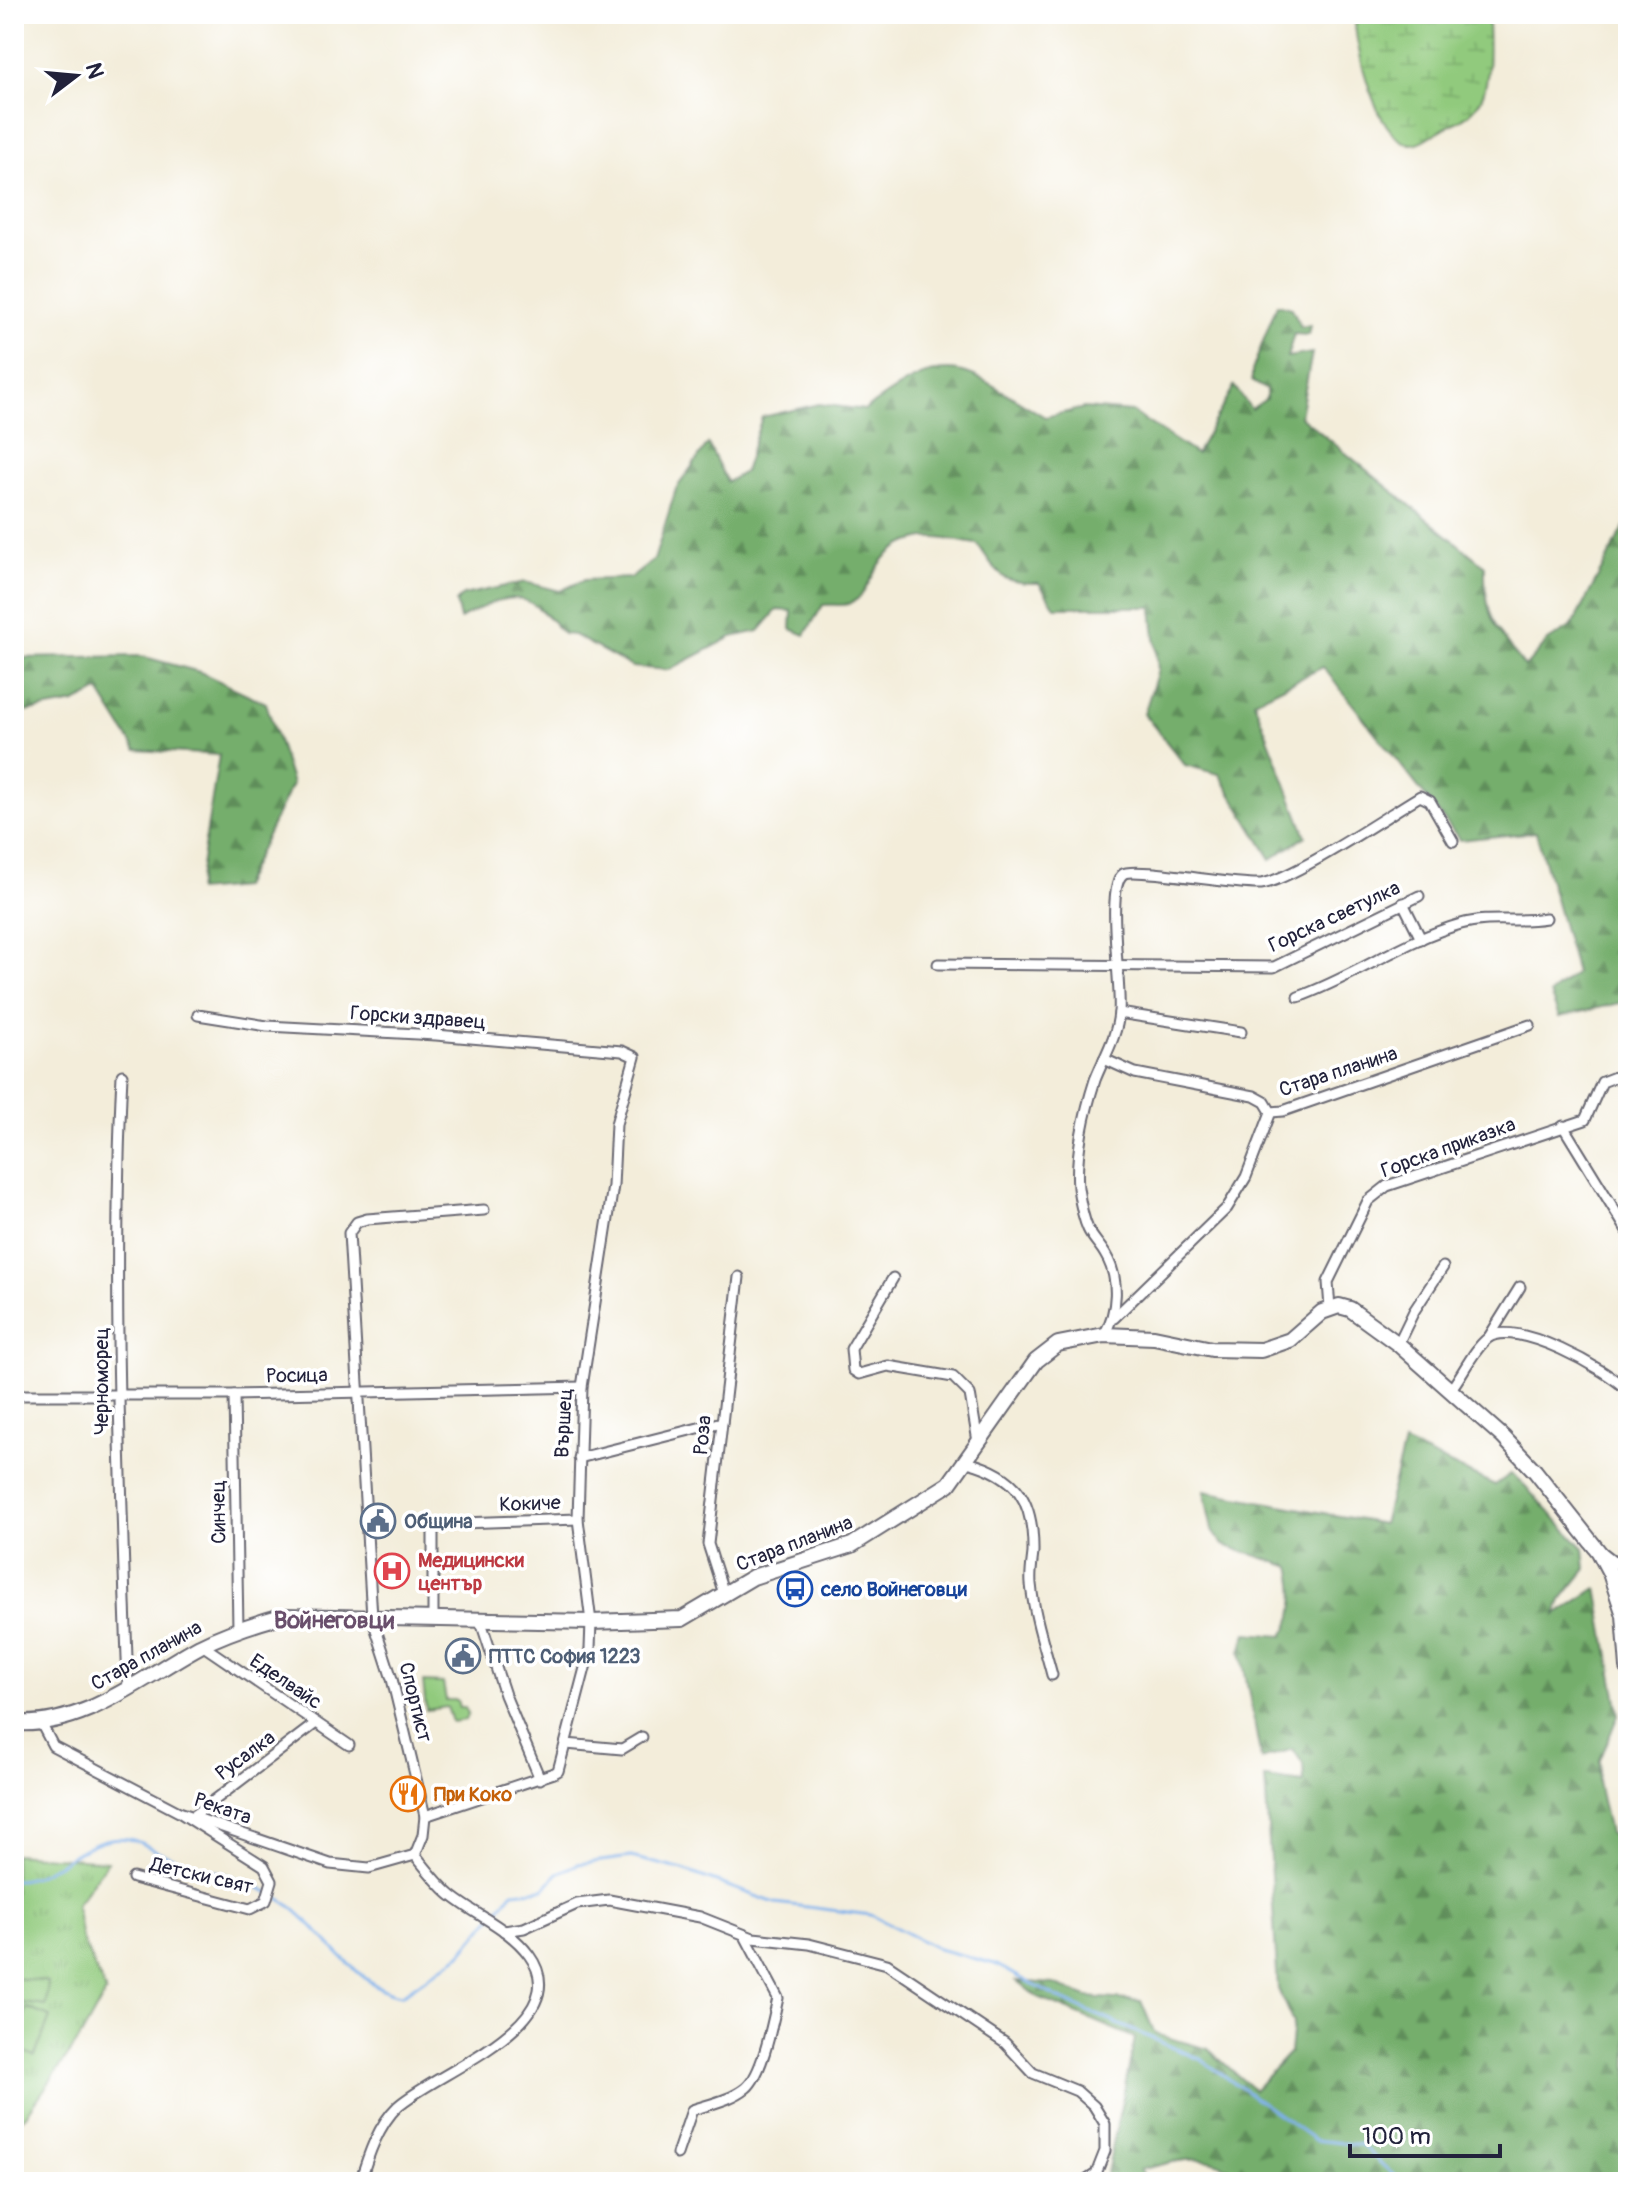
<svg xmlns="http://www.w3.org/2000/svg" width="1642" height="2196" font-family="Pangolin,sans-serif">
<defs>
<pattern id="grass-tufts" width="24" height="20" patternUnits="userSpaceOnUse" patternTransform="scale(2)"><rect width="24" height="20" fill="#91ca7d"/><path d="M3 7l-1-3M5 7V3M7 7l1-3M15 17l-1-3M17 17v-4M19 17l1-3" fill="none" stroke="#7dad6d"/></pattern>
<pattern id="forest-firs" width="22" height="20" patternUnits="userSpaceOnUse" patternTransform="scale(2)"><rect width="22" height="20" fill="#74ae6c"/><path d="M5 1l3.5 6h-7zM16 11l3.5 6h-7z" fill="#5f8d5a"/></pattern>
<pattern id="wetland-marsh" width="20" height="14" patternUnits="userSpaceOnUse" patternTransform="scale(2)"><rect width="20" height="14" fill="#91ca7d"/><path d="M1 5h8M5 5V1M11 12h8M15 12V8" fill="none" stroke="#7dad6d"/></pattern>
</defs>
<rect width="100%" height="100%" fill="#fff"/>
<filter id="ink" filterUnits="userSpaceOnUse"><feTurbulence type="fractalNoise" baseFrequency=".0125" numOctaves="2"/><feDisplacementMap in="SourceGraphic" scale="16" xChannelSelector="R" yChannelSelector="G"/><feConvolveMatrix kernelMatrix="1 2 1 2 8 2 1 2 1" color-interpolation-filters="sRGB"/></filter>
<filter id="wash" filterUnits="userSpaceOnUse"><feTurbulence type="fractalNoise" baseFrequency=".006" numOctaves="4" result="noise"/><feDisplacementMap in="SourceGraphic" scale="32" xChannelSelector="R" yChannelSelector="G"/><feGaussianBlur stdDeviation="1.8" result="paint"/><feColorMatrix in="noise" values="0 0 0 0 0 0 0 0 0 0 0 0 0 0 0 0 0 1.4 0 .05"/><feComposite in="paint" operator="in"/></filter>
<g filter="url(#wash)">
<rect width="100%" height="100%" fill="#f3edda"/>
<polygon fill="url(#grass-tufts)" stroke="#5a765c" stroke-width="2" points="14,1854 108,1861 76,1905 82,1939 106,1992 81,2037 27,2114 14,2125"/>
<g fill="url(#forest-firs)" stroke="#4b6854" stroke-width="2">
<path d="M 1277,304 L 1292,308 L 1301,327 L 1310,325 L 1308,335 L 1294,334 L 1287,357 L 1312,353 L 1300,416 L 1485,566 C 1484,616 1495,629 1525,667 L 1548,641 L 1572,626 L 1628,520 L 1628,1001 L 1559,1017 L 1550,994 L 1576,973 L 1536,832 L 1460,840 L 1323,667 L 1254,701 L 1306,836 L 1271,859 L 1219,774 L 1185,765 L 1144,714 L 1158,670 L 1152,607 L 1055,607 L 1039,583 C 998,584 1000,574 977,544 C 960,542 937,535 920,539 C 866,551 876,596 848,604 C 841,606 831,604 823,605 L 805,635 L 791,629 L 792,611 L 777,610 L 759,631 L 732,637 L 669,670 L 632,667 L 574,635 L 563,634 C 525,587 511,591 460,619 L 456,602 L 463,595 L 525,582 L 560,591 L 584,580 L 631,578 L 654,560 L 676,489 L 708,444 L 727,482 L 744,472 L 762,417 L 819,404 L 865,410 C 952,346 961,367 1045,417 L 1084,408 L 1132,412 L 1196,454 L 1234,386 L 1251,409 L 1266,399 L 1266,390 L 1252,381 L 1252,371 Z"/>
<polygon points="141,656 200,672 266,703 292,784 242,887 197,891 219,755 136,750 99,691 75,703 14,714 14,658"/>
<path d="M 1404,1443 L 1495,1485 L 1512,1473 L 1584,1548 L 1586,1569 L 1561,1600 L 1556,1615 L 1597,1588 L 1619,1713 L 1600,1760 L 1598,1782 L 1609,1833 L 1628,1847 L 1628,2182 L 1254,2182 C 1207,2151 1192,2157 1140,2170 L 1149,2182 L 1105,2182 L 1135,2038 L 1037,1997 L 1017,1981 L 1054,1984 L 1087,1997 L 1141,2001 L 1155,2034 L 1208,2049 L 1254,2090 L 1290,2052 L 1293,2023 L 1278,1989 L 1265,1778 L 1304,1783 L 1303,1764 L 1293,1749 L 1261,1759 L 1241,1651 L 1247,1633 L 1283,1636 C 1297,1615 1297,1591 1291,1567 L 1223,1545 L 1212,1530 L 1204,1491 L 1383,1524 Z"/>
</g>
<path fill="url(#wetland-marsh)" stroke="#5a765c" stroke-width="2" d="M 1355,14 L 1488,14 C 1488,39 1492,76 1481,99 C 1473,115 1457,122 1443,129 C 1433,133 1421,145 1410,144 C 1376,139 1353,42 1355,14 Z"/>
<g fill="#91ca7d" stroke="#5a765c" stroke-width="2">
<polygon points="423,1682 443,1683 446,1700 457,1700 459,1707 465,1707 468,1713 465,1720 452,1722 447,1707 426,1710"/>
<polygon points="14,1978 48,1982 46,2006 14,2002"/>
<polygon points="27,2008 50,2017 35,2056 14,2048"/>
</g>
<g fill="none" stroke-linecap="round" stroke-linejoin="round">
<path stroke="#7eb0ea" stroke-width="3" d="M 14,1880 C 56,1880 88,1828 133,1840 C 144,1843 155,1851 166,1855 C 206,1870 249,1878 285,1902 C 321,1926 358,1990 402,1995 L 461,1954 L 513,1892 L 544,1889 L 558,1873 L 578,1864 L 631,1857 L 683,1870 L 775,1903 L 871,1915 L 938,1949 L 995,1964 L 1060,1999 L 1202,2060 L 1315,2140 L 1361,2145 L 1401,2182"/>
</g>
</g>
<g filter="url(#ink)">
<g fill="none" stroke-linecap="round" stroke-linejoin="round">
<g stroke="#6b6973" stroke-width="13">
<g id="street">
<polyline points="1403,903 1421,939"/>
<polyline points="938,964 1274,967 1419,896"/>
<path d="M 1298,997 C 1354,977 1404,940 1461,924 C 1489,916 1518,923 1546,918"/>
<polyline points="1119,1013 1241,1032"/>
<polyline points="198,1015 267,1026 436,1035 622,1051 635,1057 616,1124 613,1186 582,1387 578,1519 591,1622 590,1649 558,1771 554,1773 425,1816"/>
<polyline points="1104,1059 1135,1073 1254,1096 1265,1102 1271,1112"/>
<path d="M 122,1075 C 112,1278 121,1483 128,1687"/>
<polyline points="1271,1112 1283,1111 1530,1025"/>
<polyline points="1563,1126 1628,1232"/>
<polyline points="893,1278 851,1349 853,1370 859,1374 888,1366 953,1377 970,1394 978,1442"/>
<polyline points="1330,1308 1328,1282 1368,1201 1387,1186 1585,1120 1602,1082 1615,1077 1628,1085"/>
<polyline points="1114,1318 1227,1208 1246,1177 1271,1112"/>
<path d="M 1104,1335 C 1118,1311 1120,1278 1105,1254 C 1100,1245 1092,1238 1088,1229 C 1082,1216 1080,1201 1078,1188 C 1075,1155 1085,1111 1095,1080 C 1104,1057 1117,1037 1119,1012 C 1122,986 1105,888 1123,874 C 1133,866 1236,886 1261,884 C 1292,880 1388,815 1420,796 L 1430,801 L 1453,841"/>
<polyline points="1489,1337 1520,1287"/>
<polyline points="1398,1344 1414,1311 1443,1267"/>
<path d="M 1451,1389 C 1463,1374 1473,1350 1488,1338 C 1515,1318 1608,1370 1628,1391"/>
<polyline points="14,1395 234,1395 582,1387"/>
<polyline points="234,1395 238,1629"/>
<polyline points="579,1458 722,1422"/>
<path d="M 967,1462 C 1017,1475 1034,1500 1033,1553 C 1032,1563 1030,1573 1031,1584 C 1034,1615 1044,1645 1052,1675"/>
<polyline points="1602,1552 1628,1572"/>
<polyline points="724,1594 708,1544 739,1277"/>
<polyline points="433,1618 433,1524 578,1519"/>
<polyline points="480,1619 505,1695 540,1779"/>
<polyline points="202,1645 349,1745"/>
<polyline points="42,1725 53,1746 179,1812 330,1864 369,1868 415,1855"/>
<polyline points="566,1744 622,1749 642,1737"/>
<polyline points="195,1815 316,1723"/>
<polyline points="415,1855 423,1835 425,1816 392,1679 372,1617 349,1233 357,1222 367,1219 484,1210"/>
<polyline points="133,1878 250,1909 266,1901 272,1881 264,1866 182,1814"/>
<polyline points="504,1931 524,1928 577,1904 609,1900 700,1917 753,1938 809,1944 887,1964 1005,2043 1033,2073 1077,2091 1094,2106 1105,2124 1105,2151 1096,2174 1084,2182"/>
<path d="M 677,2154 L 692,2110 C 710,2104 731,2100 746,2088 C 763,2074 773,2020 778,1998 L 745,1936"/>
<path d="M 360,2182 C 368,2156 378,2125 398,2106 C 437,2071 579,2023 529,1955 C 509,1928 477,1916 452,1896 C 438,1885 426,1868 415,1855"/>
</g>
</g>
<g stroke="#6b6973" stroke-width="18">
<path id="secondary" d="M 14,1723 C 84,1728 141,1678 200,1646 C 226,1633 253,1624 282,1616 L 591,1622 L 682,1619 L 753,1577 L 852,1545 L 949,1484 L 1036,1361 L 1058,1344 L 1104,1335 L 1154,1337 L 1212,1349 L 1261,1350 L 1290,1340 L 1322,1312 L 1339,1306 L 1350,1309 L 1398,1344 L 1503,1437 L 1535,1471 L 1599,1552 L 1610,1573 L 1624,1615 L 1628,1668"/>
</g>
<use href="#street" stroke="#fff" stroke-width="9"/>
<use href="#secondary" stroke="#fff" stroke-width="14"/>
</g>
</g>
<defs>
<g id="civic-ring" transform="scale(1.8)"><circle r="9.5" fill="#fff" stroke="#5c6f8a" stroke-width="1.5"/><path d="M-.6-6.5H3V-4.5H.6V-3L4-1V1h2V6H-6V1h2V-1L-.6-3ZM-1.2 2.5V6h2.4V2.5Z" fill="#5c6f8a"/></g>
<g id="hospital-ring" transform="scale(1.8)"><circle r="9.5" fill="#fff" stroke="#e0444e" stroke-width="1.5"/><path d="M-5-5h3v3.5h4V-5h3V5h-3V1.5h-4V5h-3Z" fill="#e0444e"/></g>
<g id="bus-ring" transform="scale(1.8)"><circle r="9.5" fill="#fff" stroke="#1a4fb4" stroke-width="1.5"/><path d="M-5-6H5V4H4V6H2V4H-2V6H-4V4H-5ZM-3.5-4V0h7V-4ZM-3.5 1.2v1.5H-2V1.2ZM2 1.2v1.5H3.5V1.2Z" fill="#1a4fb4"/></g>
<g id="restaurant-ring" transform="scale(1.8)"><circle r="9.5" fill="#fff" stroke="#e8710a" stroke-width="1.5"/><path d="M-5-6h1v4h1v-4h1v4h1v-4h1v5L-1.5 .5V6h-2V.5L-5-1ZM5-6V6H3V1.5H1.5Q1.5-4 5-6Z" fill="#e8710a"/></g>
</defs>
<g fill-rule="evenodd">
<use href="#civic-ring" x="378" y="1521"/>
<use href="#hospital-ring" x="392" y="1571"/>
<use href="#bus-ring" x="795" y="1589"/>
<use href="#civic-ring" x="463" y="1656"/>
<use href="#restaurant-ring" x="408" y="1794"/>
</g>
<g text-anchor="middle" stroke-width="7" stroke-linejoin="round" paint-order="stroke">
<g font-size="20" fill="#22223b" stroke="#fff">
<text transform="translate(1334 916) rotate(-25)" y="7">Горска светулка</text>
<text transform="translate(418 1017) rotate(4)" y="7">Горски здравец</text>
<text transform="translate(1338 1071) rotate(-18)" y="7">Стара планина</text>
<text transform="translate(1448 1147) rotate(-20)" y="7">Горска приказка</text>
<text transform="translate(297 1375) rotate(-1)" y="7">Росица</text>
<text transform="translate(101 1381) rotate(-90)" y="7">Черноморец</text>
<text transform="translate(563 1423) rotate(-87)" y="7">Вършец</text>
<text transform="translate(702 1435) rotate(-84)" y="7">Роза</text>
<text transform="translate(530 1503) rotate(-2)" y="7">Кокиче</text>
<text transform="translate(218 1512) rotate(-91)" y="7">Синчец</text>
<text transform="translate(794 1543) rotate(-21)" y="7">Стара планина</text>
<text transform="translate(146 1655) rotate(-29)" y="7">Стара планина</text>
<text transform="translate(286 1681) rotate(34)" y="7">Еделвайс</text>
<text transform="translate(416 1702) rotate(76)" y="7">Спортист</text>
<text transform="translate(245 1755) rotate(-37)" y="7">Русалка</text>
<text transform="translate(223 1808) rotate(19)" y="7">Реката</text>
<text transform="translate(202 1875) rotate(13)" y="7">Детски свят</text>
</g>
<g font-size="20" font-weight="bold" fill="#4e5e75" stroke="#fff" text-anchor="start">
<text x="404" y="1528">Община</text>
<text x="489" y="1663">ПТТС София 1223</text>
</g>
<g font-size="20" font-weight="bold" fill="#be3a42" stroke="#fff" text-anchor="start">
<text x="418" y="1567">Медицински<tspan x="418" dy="23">център</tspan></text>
</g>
<g font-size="20" font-weight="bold" fill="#164399" stroke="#fff" text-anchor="start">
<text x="821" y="1596">село Войнеговци</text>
</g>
<g font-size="20" font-weight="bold" fill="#c56008" stroke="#fff" text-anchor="start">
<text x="434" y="1801">При Коко</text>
</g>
<g font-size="24" font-weight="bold" fill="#694f6c" stroke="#fff">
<text x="334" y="1628">Войнеговци</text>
</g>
</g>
<rect width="1642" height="2196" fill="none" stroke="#fff" stroke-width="48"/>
<g transform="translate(76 76) rotate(74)" stroke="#ffffff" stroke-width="6" paint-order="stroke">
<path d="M0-6L14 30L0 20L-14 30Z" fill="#22223b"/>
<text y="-12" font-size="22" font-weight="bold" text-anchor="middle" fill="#22223b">N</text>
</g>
<path d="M1350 2144v12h150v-12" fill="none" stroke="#22223b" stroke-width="4"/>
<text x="1362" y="2144" font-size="24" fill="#22223b" stroke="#ffffff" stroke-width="6" paint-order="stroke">100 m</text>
</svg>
